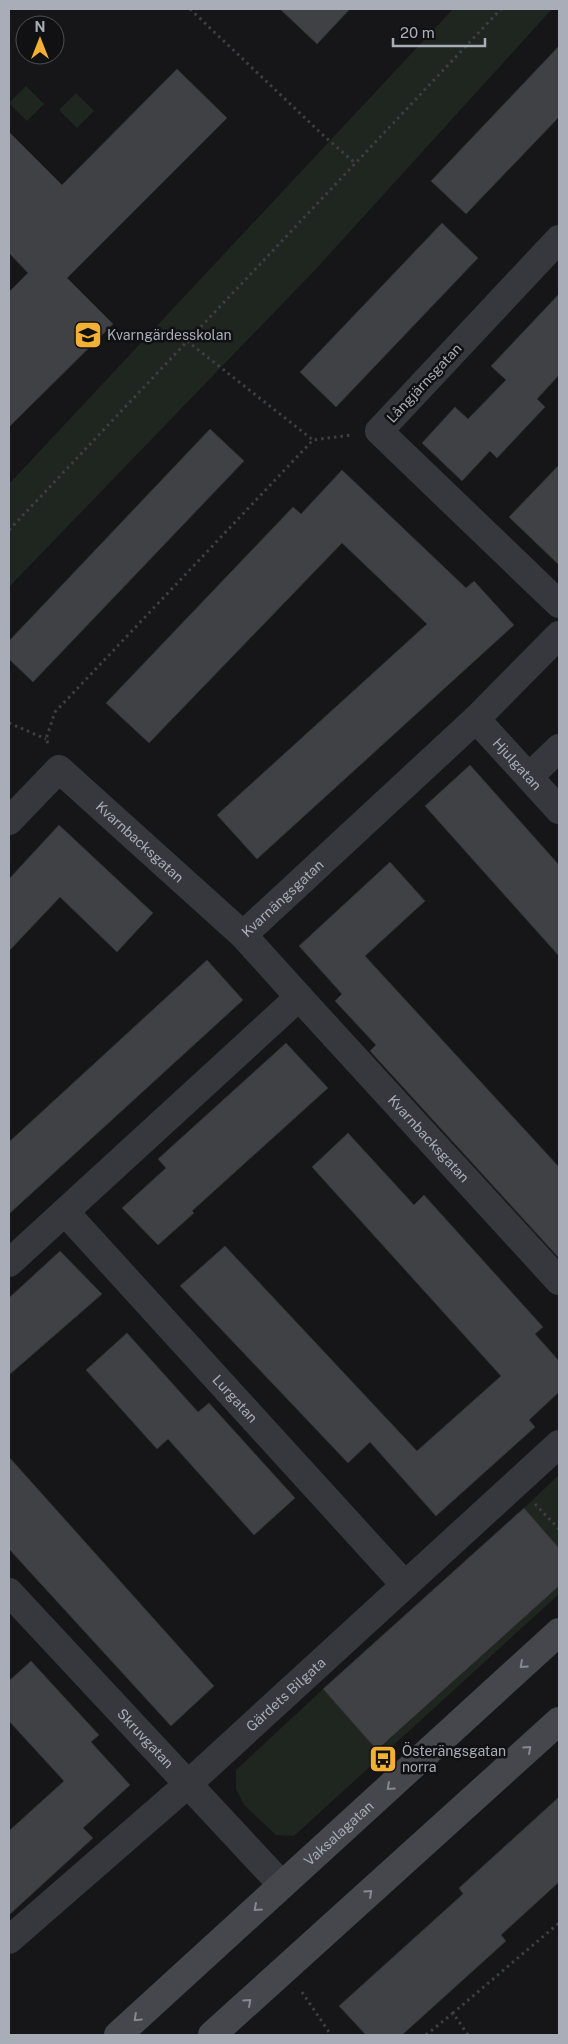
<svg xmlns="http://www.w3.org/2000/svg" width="568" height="2044" font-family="'Public Sans',sans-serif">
<rect width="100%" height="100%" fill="#161618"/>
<g fill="#1e261f">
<polygon points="453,9 552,9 315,270 9,587 9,484"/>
<polygon points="26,86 44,104 27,121 9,103"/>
<polygon points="76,93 94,111 77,128 59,110"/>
<polygon points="559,1475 559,1548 524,1508"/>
<polygon points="559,1586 559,1594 294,1836 276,1835 244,1805 236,1789 236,1770 323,1689 378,1750"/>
</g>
<g fill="#404145" stroke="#303034">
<polygon points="280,9 350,9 317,44"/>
<polygon points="559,46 559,117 466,214 431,181"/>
<polygon points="177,69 227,118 67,278 113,324 9,427 9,292 28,273 9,253 9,132 62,185"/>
<polygon points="442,223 478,258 336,407 300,372"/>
<polygon points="559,294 559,375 537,399 545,407 497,458 490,451 462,481 422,443 455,407 468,419 506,380 491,366"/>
<polygon points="210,429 244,461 33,682 9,659 9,641"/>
<polygon points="559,465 559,565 509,517"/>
<polygon points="342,470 466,588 474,581 514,625 257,859 217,815 427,624 342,543 149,743 106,703 293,507 301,514"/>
<polygon points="470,765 559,865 559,956 425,806"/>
<polygon points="59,825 153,913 117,952 60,897 9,951 9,879"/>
<polygon points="390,862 425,901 365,956 559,1167 559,1258 370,1051 376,1045 335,1001 342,994 299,946"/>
<polygon points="207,960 243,1000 9,1214 9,1142"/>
<polygon points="286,1043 328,1088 192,1211 194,1213 158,1245 122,1208 166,1168 158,1159"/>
<polygon points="348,1133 414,1205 424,1195 543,1327 535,1334 559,1361 559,1392 529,1420 535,1427 436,1516 370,1442 348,1463 180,1286 225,1246 417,1451 501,1376 312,1167"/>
<polygon points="60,1251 102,1294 9,1375 9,1298"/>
<polygon points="127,1333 198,1412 209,1403 295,1498 254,1535 168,1439 157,1449 86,1370"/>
<polygon points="9,1457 214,1686 171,1726 9,1549"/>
<polygon points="524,1508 559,1548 559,1586 377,1750 323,1689"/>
<polygon points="31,1661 99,1735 91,1742 130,1785 83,1828 93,1838 9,1915 9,1831 64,1781 9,1721 9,1681"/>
<polygon points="559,1797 559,1882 501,1935 506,1941 402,2035 366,2035 339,2006 463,1894 459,1888"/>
</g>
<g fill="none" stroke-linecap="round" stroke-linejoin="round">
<g stroke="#3d3f44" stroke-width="3" stroke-dasharray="2.5 4" stroke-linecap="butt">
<polyline points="190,9 324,136 355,163"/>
<polyline points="187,341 313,440"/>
<polyline points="9,530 501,9"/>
<polyline points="9,723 46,739"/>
<polyline points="48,743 46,739 55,712 313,440 351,435"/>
<polyline points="535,1504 559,1529"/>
<polyline points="302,1992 331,2035"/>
<polyline points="426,2035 453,2013"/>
<polyline points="468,2035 453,2013 559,1923"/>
</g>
<g stroke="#37383d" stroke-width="28">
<polyline points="559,239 379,431 559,604"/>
<path id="s1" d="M 476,719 L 559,810"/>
<polyline points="529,777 559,748"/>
<path id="s2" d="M 9,821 L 59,769 L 243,935"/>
<path id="s3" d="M 299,997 L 559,1281"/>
<path id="s4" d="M 66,1213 L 405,1585"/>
<path id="s5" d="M 9,1263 L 299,997 L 243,935 L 476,719 L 559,635"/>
<path id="s6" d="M 9,1592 L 282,1885"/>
<path id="s7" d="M 9,1940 L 187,1785 L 559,1444"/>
</g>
<g stroke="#45474d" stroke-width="28">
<path id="s8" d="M 118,2035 L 559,1632"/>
<polyline points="212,2035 559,1721"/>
</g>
</g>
<defs><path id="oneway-chevron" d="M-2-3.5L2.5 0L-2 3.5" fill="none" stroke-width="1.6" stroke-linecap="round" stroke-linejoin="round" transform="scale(1.25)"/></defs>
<g stroke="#858993">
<use href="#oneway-chevron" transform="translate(523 1665) rotate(138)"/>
<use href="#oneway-chevron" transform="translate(528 1749) rotate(-42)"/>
<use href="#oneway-chevron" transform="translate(390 1787) rotate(138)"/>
<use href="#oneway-chevron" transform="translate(369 1893) rotate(-42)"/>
<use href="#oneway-chevron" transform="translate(257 1908) rotate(138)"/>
<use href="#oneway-chevron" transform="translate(248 2002) rotate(-42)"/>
<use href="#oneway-chevron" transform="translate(137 2018) rotate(137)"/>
</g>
<defs>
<g id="school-square" transform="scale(1.4375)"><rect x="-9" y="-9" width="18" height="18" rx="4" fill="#f2b134" stroke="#111113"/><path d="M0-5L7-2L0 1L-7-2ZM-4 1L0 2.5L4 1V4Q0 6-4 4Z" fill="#111"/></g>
<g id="bus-square" transform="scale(1.4375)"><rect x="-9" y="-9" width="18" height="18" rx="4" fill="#f2b134" stroke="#111113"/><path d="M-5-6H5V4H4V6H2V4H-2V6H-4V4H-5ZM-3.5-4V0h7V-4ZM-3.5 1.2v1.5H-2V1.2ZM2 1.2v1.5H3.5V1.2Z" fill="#111"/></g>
</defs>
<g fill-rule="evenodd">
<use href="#school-square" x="88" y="335"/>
<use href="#bus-square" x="383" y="1759"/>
</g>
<g text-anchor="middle" stroke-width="5" stroke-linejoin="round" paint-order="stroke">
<g font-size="14" fill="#a8adb8" stroke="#111113" text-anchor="start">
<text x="107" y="340">Kvarngärdesskolan</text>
<text x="402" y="1756">Österängsgatan<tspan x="402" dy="16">norra</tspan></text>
</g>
<g font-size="14" fill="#a8adb8" stroke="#111113">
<text transform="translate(424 383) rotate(-47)" y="5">Långjärnsgatan</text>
<text dy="5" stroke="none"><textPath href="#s1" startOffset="61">Hjulgatan</textPath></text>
<text dy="5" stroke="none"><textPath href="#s2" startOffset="181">Kvarnbacksgatan</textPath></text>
<text dy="5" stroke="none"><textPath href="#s5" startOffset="531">Kvarnängsgatan</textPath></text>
<text dy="5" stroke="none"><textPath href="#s3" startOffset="192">Kvarnbacksgatan</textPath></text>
<text dy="5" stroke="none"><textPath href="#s4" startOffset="251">Lurgatan</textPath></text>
<text dy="5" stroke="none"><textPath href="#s7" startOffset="370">Gärdets Bilgata</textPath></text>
<text dy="5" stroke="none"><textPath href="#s6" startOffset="200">Skruvgatan</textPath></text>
<text dy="5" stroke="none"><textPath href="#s8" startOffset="299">Vaksalagatan</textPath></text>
</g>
</g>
<rect width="568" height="2044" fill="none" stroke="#a8adb8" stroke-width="20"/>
<g transform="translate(40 40)"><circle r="24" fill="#111113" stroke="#4d4f55"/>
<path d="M0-4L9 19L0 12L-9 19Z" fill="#f2b134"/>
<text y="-8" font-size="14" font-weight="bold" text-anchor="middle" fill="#a8adb8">N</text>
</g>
<path d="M393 38v8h92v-8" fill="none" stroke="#a8adb8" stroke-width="2.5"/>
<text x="400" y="38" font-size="15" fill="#a8adb8" stroke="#111113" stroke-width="4" paint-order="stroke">20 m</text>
</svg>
